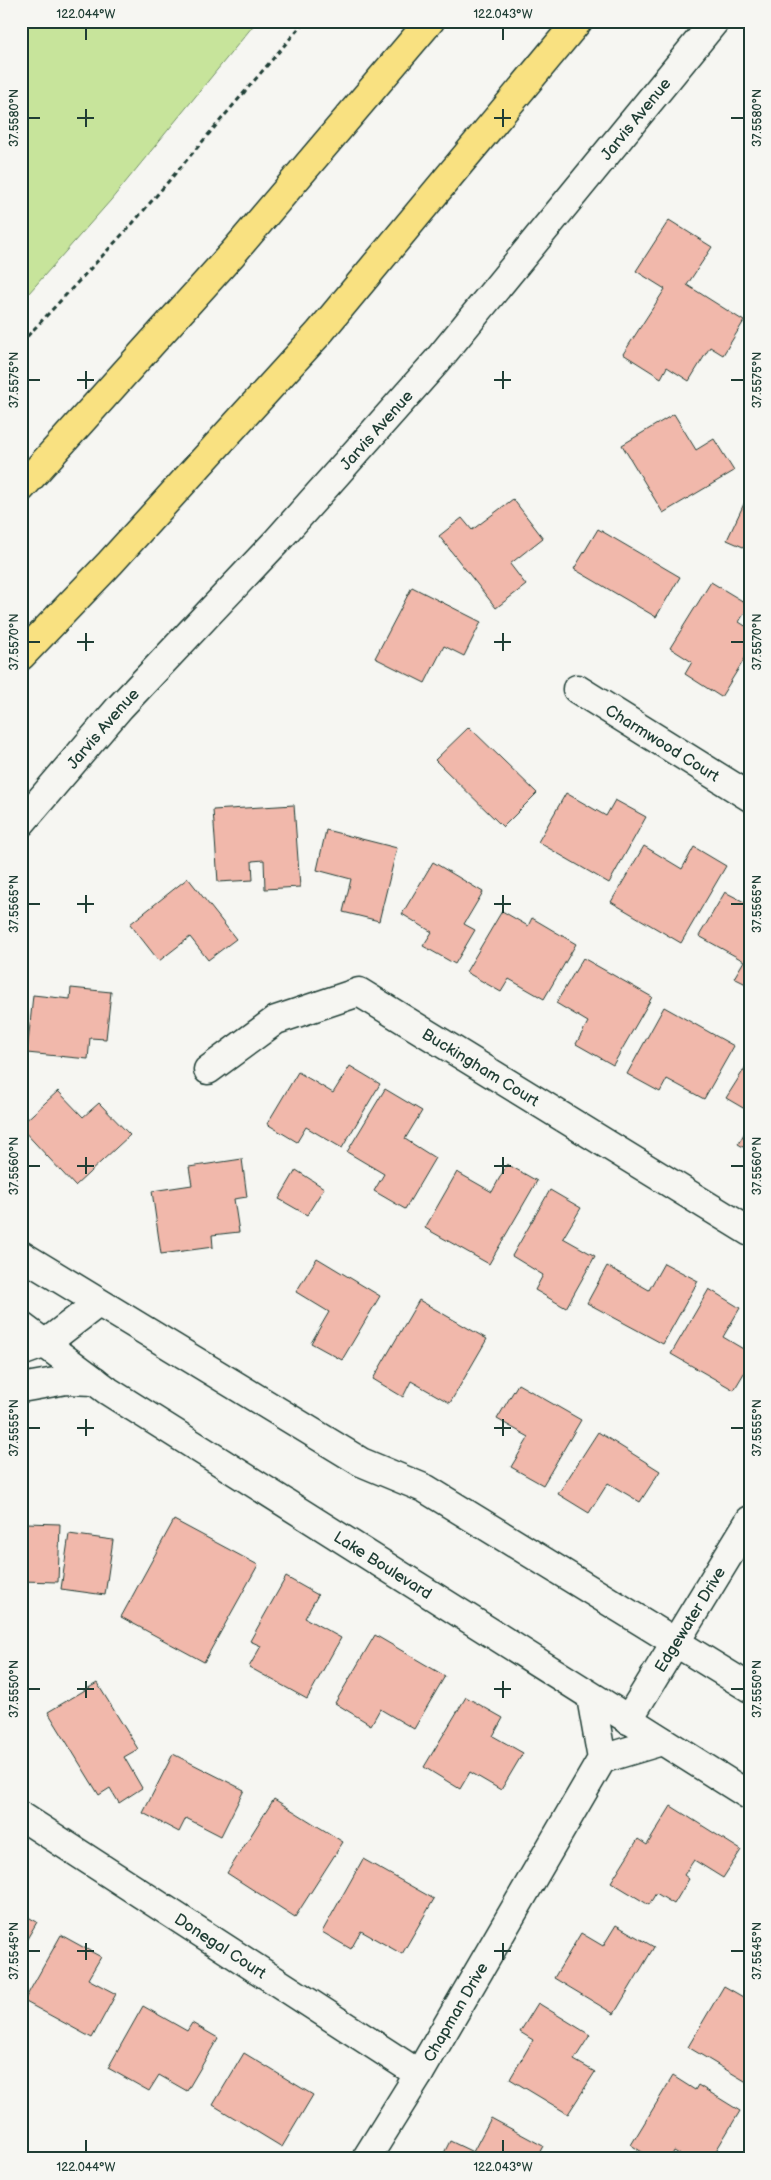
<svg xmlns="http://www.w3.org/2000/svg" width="771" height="2180" font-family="'Balsamiq Sans',sans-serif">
<rect width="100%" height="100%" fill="#f6f6f2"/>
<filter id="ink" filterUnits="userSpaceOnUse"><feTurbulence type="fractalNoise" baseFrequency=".02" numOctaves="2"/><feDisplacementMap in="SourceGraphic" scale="10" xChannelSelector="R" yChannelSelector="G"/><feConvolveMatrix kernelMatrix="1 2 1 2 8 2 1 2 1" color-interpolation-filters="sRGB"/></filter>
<g filter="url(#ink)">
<polygon fill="#c7e49b" stroke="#739068" points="21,21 257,21 111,200 21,302"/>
<g fill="#f1b8ab" stroke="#1f3d34">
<polygon points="669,220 712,247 687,285 744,321 723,355 710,347 689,381 667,367 661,378 623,354 665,289 636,271"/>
<polygon points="674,414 696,450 714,439 734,471 663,513 622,445"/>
<polygon points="750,491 750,550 727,540"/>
<polygon points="513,499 543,538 510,564 526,585 496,608 439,536 462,518 472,530"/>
<polygon points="598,529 680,577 656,617 574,569"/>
<polygon points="711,582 749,605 739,622 750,629 750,650 721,697 685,674 692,662 670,648"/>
<polygon points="412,587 481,622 464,656 444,646 425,683 375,658"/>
<polygon points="469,727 537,793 503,827 435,760"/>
<polygon points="566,793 606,816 615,800 646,817 609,883 538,842"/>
<polygon points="294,805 300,887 265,889 264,860 252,861 253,880 218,882 213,810"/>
<polygon points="326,830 397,848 379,921 343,912 351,879 317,870"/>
<polygon points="644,846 682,869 694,847 726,866 681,943 611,902"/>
<polygon points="433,862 483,892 464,924 475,930 455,964 423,946 432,932 402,914"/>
<polygon points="188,878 236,939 208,960 190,937 159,961 130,924"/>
<polygon points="725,892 750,905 750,986 734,978 744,961 699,936"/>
<polygon points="502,911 528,926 532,918 576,944 544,999 509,979 501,992 466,972"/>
<polygon points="583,958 652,997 613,1065 576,1044 588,1022 556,1003"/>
<polygon points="71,988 111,992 106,1039 90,1038 88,1059 27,1053 33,995 70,999"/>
<polygon points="664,1007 734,1046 704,1099 667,1079 660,1092 627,1074"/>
<polygon points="750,1060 750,1112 726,1098"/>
<polygon points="350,1066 380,1084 342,1148 306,1127 297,1142 267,1124 298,1072 333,1093"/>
<polygon points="385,1089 422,1111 405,1139 435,1158 405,1209 374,1191 384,1174 347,1152"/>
<polygon points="58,1091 83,1117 99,1103 130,1135 75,1186 21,1128 21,1125"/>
<polygon points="750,1124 750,1151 738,1144"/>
<polygon points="242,1159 247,1197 234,1199 239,1232 212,1235 213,1247 161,1254 152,1191 192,1185 189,1167"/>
<polygon points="507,1164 537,1181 489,1264 425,1228 457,1172 492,1192"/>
<polygon points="296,1170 324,1188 307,1215 279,1199"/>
<polygon points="550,1190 581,1208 563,1238 595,1256 566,1308 535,1290 543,1275 512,1256"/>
<polygon points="317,1258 380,1296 342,1360 311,1343 329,1312 296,1292"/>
<polygon points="664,1263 698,1281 663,1344 587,1303 607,1266 649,1290"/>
<polygon points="709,1289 740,1308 723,1337 750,1353 750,1363 734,1390 671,1354"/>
<polygon points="419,1300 487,1339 450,1403 411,1381 403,1397 373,1379"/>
<polygon points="518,1384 581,1420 543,1485 511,1467 529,1437 497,1419"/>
<polygon points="598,1432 660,1471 640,1502 608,1483 589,1513 558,1494"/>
<polygon points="21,1516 26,1517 26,1523 60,1524 58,1582 21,1581"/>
<polygon points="174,1520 258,1565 204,1662 121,1617"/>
<polygon points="69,1534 113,1540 105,1595 61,1589"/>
<polygon points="286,1577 318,1595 305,1618 341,1638 307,1699 249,1667 261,1646 250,1641"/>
<polygon points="375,1635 445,1676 414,1729 380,1709 371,1725 335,1703"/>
<polygon points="97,1683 138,1749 124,1757 142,1788 119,1803 110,1788 99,1795 48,1712"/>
<polygon points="466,1697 503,1718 493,1736 523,1753 501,1790 470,1772 460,1789 424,1767"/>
<polygon points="173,1754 244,1790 221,1836 186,1818 179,1832 143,1813"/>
<polygon points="274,1799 343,1842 295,1917 227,1873"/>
<polygon points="671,1806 741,1850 723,1878 694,1860 684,1875 689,1879 674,1904 656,1893 649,1905 611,1882 638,1839 647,1845"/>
<polygon points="363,1859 434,1899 402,1954 361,1931 351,1949 322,1932"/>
<polygon points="21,1913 37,1922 21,1949"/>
<polygon points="616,1925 654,1947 614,2014 554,1978 581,1933 603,1946"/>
<polygon points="61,1935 101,1957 88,1979 116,1994 92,2038 24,2001"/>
<polygon points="724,1986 750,2001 750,2026 746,2033 750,2035 750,2084 688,2047"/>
<polygon points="538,2003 590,2035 574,2060 595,2072 568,2114 510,2079 533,2040 520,2032"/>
<polygon points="143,2006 187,2031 192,2023 218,2038 187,2091 159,2075 149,2091 108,2068"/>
<polygon points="244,2053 313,2095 282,2147 213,2105"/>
<polygon points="673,2076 695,2090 698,2085 740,2111 711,2159 688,2159 674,2151 670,2159 653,2159 631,2145"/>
<polygon points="491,2118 543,2146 536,2159 441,2159 450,2141 473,2152"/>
</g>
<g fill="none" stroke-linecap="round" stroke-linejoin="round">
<g stroke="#1f3d34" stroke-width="31">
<g id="minor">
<path id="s1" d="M 577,689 L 750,797"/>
<path id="s2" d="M 21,823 L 120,707 L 276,542 L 437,361 L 715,21"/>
<path id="s3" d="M 208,1070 L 276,1020 L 359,992 L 750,1232"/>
<polyline points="21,1255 361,1462 426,1489 750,1688"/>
<path id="s4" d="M 21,1326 L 108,1391 L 750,1796"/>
<polyline points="21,1352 46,1343 98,1303"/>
<polyline points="21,1388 66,1380 95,1381"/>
<path id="s5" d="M 628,1720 L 750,1520"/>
<polyline points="602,1759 662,1741"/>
<path id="s6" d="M 21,1816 L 419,2074"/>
<path id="s7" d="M 366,2159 L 419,2074 L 602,1759 L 591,1697"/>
</g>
</g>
<g stroke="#1f3d34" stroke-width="31">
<g id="highway">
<polyline points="21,488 233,253 430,21"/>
<polyline points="21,656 110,563 319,333 578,21"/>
</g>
</g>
<polyline stroke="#1f3d34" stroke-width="3" stroke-dasharray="5 4" stroke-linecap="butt" points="21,343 133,223 305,21"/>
<use href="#minor" stroke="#f6f6f2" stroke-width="28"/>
<use href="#highway" stroke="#f9e181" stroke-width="28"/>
</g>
</g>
<path fill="none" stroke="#1f3d34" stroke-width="2" d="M 86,28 L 86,40M 503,28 L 503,40M 86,109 L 86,127M 503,109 L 503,127M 28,118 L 40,118M 77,118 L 94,118M 494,118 L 511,118M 731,118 L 744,118M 86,371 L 86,389M 503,371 L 503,389M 28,380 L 40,380M 77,380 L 94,380M 494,380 L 511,380M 731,380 L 744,380M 86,633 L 86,651M 503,633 L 503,651M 28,642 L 40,642M 77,642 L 94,642M 494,642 L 511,642M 731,642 L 744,642M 86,895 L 86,913M 503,895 L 503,913M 28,904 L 40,904M 77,904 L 94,904M 494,904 L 511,904M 731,904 L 744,904M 86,1157 L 86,1174M 503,1157 L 503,1174M 28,1166 L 40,1166M 77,1166 L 94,1166M 494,1166 L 511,1166M 731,1166 L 744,1166M 86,1419 L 86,1436M 503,1419 L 503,1436M 28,1428 L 40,1428M 77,1428 L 94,1428M 494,1428 L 511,1428M 731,1428 L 744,1428M 86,1681 L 86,1698M 503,1681 L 503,1698M 28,1689 L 40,1689M 77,1689 L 94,1689M 494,1689 L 511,1689M 731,1689 L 744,1689M 86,1943 L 86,1960M 503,1943 L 503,1960M 28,1951 L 40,1951M 77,1951 L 94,1951M 494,1951 L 511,1951M 731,1951 L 744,1951M 86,2140 L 86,2152M 503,2140 L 503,2152"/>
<g text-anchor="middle" stroke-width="4" stroke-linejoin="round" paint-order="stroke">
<g font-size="16" fill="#1f3d34" stroke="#f6f6f2">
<text dy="6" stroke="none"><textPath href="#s2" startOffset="935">Jarvis Avenue</textPath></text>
<text dy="6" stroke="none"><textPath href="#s2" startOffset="530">Jarvis Avenue</textPath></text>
<text dy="6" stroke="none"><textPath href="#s2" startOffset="125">Jarvis Avenue</textPath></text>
<text dy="6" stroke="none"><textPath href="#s1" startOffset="101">Charmwood Court</textPath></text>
<text dy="6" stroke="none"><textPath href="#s3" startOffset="315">Buckingham Court</textPath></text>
<text dy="6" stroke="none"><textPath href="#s4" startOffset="434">Lake Boulevard</textPath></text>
<text dy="6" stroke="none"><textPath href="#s5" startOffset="118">Edgewater Drive</textPath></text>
<text dy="6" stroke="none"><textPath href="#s6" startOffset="238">Donegal Court</textPath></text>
<text dy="6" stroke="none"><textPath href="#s7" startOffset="172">Chapman Drive</textPath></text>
</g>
</g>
<rect width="771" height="2180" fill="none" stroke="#f6f6f2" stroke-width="55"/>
<rect x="28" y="28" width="716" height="2124" fill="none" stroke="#1f3d34" stroke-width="2"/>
<g font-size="12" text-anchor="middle" fill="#1f3d34">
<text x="86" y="18">122.044°W</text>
<text x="503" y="18">122.043°W</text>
<text transform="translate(14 118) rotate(-90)" y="4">37.5580°N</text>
<text transform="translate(757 118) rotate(-90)" y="4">37.5580°N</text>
<text transform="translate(14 380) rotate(-90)" y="4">37.5575°N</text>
<text transform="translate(757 380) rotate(-90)" y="4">37.5575°N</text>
<text transform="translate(14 642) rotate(-90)" y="4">37.5570°N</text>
<text transform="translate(757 642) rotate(-90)" y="4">37.5570°N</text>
<text transform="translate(14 904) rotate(-90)" y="4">37.5565°N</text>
<text transform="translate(757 904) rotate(-90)" y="4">37.5565°N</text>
<text transform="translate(14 1166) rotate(-90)" y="4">37.5560°N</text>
<text transform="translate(757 1166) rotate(-90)" y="4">37.5560°N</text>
<text transform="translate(14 1428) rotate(-90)" y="4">37.5555°N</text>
<text transform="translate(757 1428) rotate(-90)" y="4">37.5555°N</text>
<text transform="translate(14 1689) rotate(-90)" y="4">37.5550°N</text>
<text transform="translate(757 1689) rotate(-90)" y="4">37.5550°N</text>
<text transform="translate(14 1951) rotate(-90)" y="4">37.5545°N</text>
<text transform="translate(757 1951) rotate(-90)" y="4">37.5545°N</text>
<text x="86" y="2171">122.044°W</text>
<text x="503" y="2171">122.043°W</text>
</g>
</svg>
